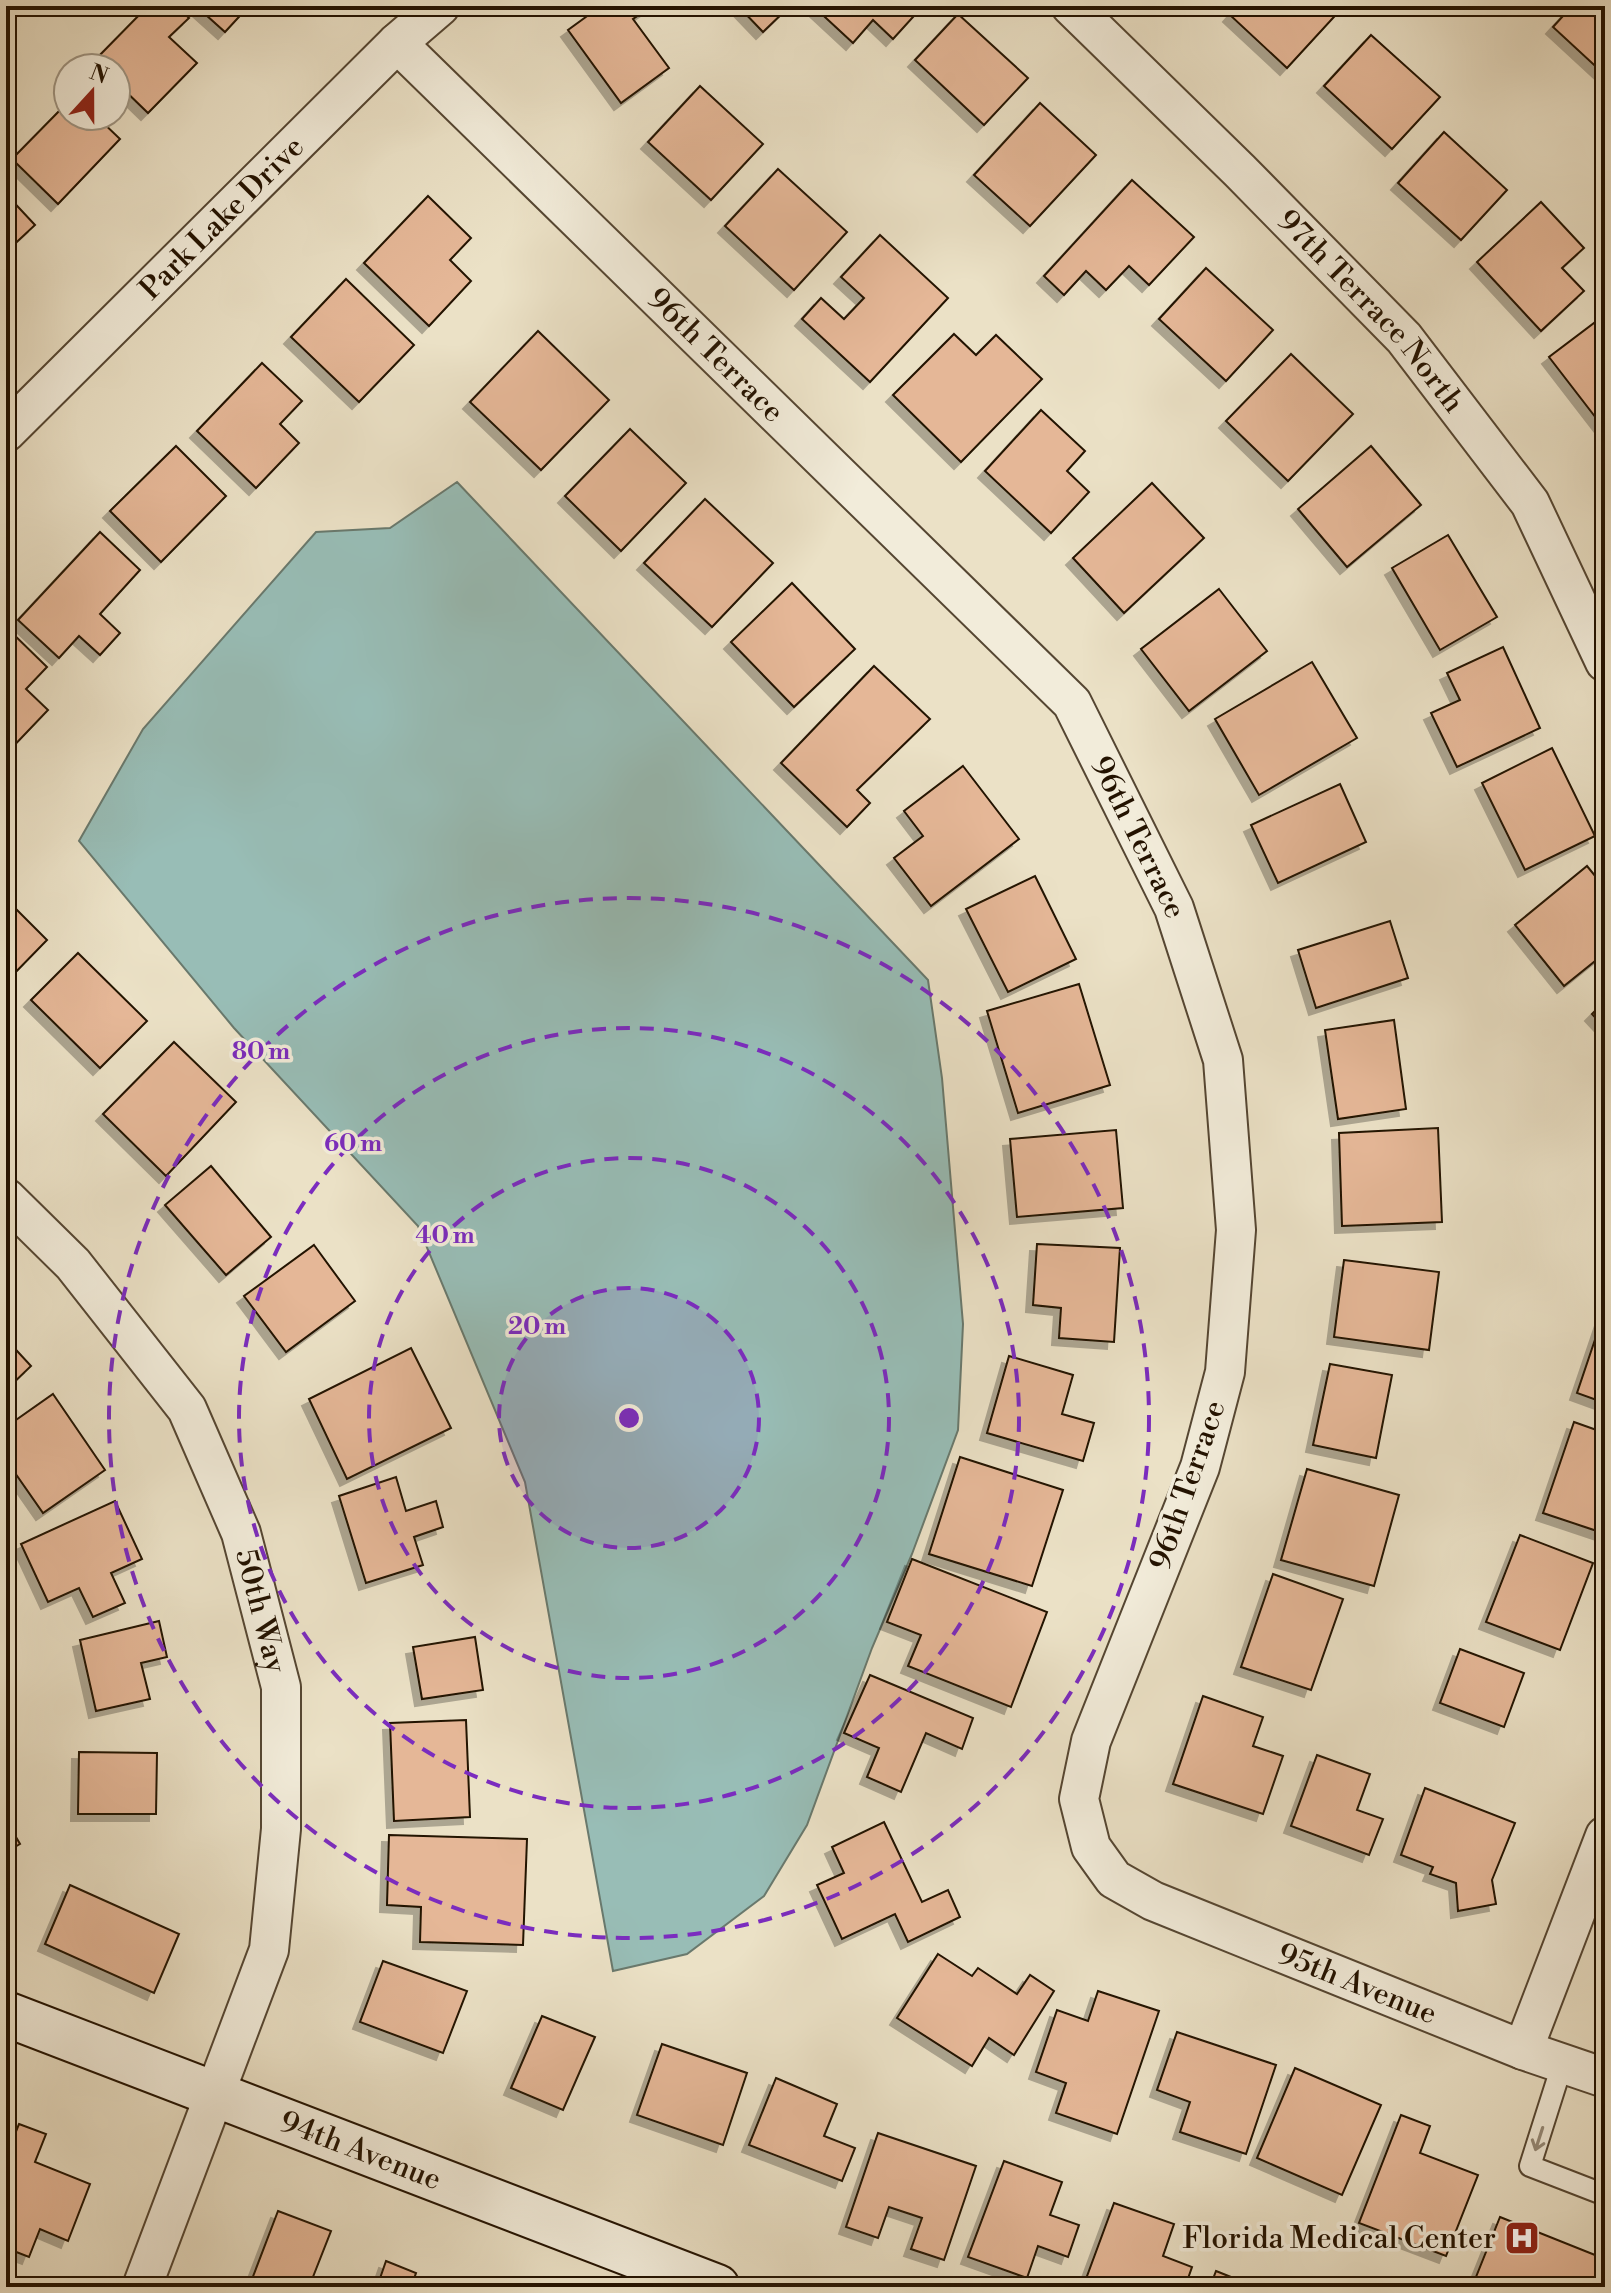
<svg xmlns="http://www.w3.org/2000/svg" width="1611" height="2293" font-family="'Libre Bodoni',serif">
<defs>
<filter id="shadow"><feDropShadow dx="-7" dy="7" stdDeviation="0" flood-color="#0004"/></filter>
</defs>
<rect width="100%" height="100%" fill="#ebe1c6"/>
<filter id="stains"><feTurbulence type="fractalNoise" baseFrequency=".0025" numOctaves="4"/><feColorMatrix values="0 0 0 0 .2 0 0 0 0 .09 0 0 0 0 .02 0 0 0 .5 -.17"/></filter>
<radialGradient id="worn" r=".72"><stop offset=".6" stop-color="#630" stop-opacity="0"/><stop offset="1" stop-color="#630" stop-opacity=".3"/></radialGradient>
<polygon fill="#98bdb6" stroke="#69796d" stroke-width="2" points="457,482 928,980 942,1078 963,1324 958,1430 912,1554 872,1648 807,1825 764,1896 687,1954 613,1971 525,1482 418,1226 234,1028 79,841 143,729 316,532 390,528"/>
<g fill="#e5b797" stroke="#231200" stroke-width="2" filter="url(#shadow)">
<polygon points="148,6 177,6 189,18 169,37 197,63 148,113 116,82 116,68 101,68 94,61"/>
<polygon points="196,6 249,6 225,32"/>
<polygon points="601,6 652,6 633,19 669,68 621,103 568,30"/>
<polygon points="738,6 790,6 763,32"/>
<polygon points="813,6 923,6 893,39 873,20 853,43"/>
<polygon points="1238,6 1344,6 1287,68 1230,15"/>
<polygon points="1572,6 1605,6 1605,75 1553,27"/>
<polygon points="958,14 1028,78 984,125 915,60"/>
<polygon points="1371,35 1440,97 1392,149 1324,86"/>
<polygon points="700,86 763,144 711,200 648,142"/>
<polygon points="68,102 68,116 96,116 120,139 58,204 12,159"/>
<polygon points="1040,103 1096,155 1030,226 974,175"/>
<polygon points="1444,132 1507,190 1461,240 1398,183"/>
<polygon points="778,169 847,232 794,290 725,226"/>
<polygon points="1132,180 1194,237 1149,285 1129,266 1106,290 1086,271 1064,295 1044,276"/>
<polygon points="6,194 35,225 6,252"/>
<polygon points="428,196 471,238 450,260 471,281 429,326 364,263"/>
<polygon points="1541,202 1584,248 1562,268 1584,291 1541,331 1477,262"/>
<polygon points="880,235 948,298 870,382 802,319 821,298 844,319 864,298 841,277"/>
<polygon points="1206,268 1273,330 1226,381 1159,319"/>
<polygon points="346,279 414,345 359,402 291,337"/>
<polygon points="1602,317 1605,321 1605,425 1603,427 1549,357"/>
<polygon points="538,331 609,400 541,470 470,402"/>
<polygon points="954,334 976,355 996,335 1042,379 961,462 893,395"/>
<polygon points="1291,354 1353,414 1288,481 1226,421"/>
<polygon points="262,363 302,401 280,424 299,443 256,488 197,431"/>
<polygon points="1041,410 1085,451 1067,471 1089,492 1051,533 985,471"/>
<polygon points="630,429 686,483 621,551 565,496"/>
<polygon points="176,446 226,496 161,562 110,511"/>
<polygon points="1371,446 1421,505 1347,567 1298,509"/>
<polygon points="1152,483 1204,538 1124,613 1073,558"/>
<polygon points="705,499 773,563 712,627 644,563"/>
<polygon points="100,532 140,570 100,614 120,633 100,655 79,636 59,658 18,620"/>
<polygon points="1448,535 1497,617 1440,650 1392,568"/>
<polygon points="792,583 855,649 794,707 731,642"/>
<polygon points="1219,589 1267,651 1189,711 1141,649"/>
<polygon points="6,627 47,667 26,689 48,710 6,754"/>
<polygon points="1503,647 1540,728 1457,767 1431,713 1460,700 1447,673"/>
<polygon points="1312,662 1357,738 1259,795 1215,719"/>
<polygon points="874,666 930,719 857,790 870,803 847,827 781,763"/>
<polygon points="1552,748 1595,836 1525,870 1482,783"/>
<polygon points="963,766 1019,839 931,906 894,858 923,836 904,811"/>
<polygon points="1340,784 1366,842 1278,883 1251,825"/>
<polygon points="1587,866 1605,888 1605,953 1564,986 1515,925"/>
<polygon points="1035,876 1076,959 1008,992 966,909"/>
<polygon points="6,899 47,940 6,982"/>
<polygon points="1390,921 1408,978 1316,1008 1298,950"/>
<polygon points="78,953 147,1021 100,1068 31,1000"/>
<polygon points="1079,984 1110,1085 1018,1113 987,1011"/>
<polygon points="1605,1001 1605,1028 1592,1014"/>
<polygon points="1394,1020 1406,1109 1338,1119 1325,1030"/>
<polygon points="174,1042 236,1102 166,1176 103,1114"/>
<polygon points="1438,1128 1442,1222 1342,1226 1339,1133"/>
<polygon points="1116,1130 1123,1208 1017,1217 1010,1139"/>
<polygon points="211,1166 271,1237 226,1275 165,1205"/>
<polygon points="1037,1244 1120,1248 1114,1342 1059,1338 1061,1308 1033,1305"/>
<polygon points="314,1245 355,1301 286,1352 244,1296"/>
<polygon points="1344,1260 1439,1272 1429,1350 1334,1337"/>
<polygon points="1605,1310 1605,1403 1577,1393"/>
<polygon points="6,1339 31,1366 6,1390"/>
<polygon points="411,1348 451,1428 347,1479 309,1399"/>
<polygon points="1009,1356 1073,1375 1062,1414 1094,1423 1083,1461 987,1433"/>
<polygon points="1330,1364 1392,1375 1376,1458 1313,1445"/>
<polygon points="53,1394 105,1470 43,1513 6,1460 6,1427"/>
<polygon points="1574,1422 1605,1433 1603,1533 1543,1513"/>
<polygon points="960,1457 1063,1490 1032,1586 929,1554"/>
<polygon points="1307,1469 1399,1495 1374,1586 1281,1560"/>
<polygon points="396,1477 406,1511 436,1501 443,1527 414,1537 423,1565 366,1583 339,1496"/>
<polygon points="115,1501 142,1559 111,1573 125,1603 93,1617 79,1588 48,1602 21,1544"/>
<polygon points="1520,1535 1593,1563 1560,1650 1486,1622"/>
<polygon points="912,1559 1047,1612 1011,1707 908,1666 921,1635 887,1622"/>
<polygon points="1273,1574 1343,1599 1311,1690 1241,1667"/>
<polygon points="159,1621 167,1657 141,1663 150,1699 96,1711 80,1640"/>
<polygon points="475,1637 483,1690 422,1699 413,1647"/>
<polygon points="1460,1649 1524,1673 1504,1727 1440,1703"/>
<polygon points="870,1675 973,1718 962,1749 926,1733 901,1792 867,1777 879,1748 844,1733"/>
<polygon points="1203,1696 1263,1717 1253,1746 1283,1756 1263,1814 1173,1784"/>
<polygon points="466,1720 470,1817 394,1821 390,1723"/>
<polygon points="79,1752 157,1753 156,1814 78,1814"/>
<polygon points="1317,1755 1370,1774 1357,1810 1383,1819 1369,1855 1291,1826"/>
<polygon points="1425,1788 1515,1823 1492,1880 1496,1904 1458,1911 1456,1883 1430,1874 1433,1867 1401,1855"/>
<polygon points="6,1820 20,1844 6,1852"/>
<polygon points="884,1822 922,1902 948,1890 960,1917 908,1942 895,1914 842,1939 817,1885 844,1873 832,1847"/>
<polygon points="389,1835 527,1839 523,1945 420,1942 421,1907 387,1905"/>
<polygon points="70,1885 179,1934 154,1993 45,1944"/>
<polygon points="938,1954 972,1976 978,1968 1017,1994 1030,1975 1054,1991 1014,2055 989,2038 972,2066 897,2018"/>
<polygon points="383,1961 467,1991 443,2053 360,2022"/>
<polygon points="1098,1991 1159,2011 1117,2134 1056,2113 1066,2083 1036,2072 1057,2010 1088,2021"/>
<polygon points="542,2016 595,2037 563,2110 511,2088"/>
<polygon points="1177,2032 1276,2065 1246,2154 1180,2132 1190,2102 1157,2090"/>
<polygon points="662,2044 747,2073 723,2145 637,2115"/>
<polygon points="1295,2068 1381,2105 1342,2195 1257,2158"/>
<polygon points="776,2078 837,2104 824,2136 855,2148 842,2181 749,2145"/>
<polygon points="1401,2115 1430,2126 1420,2153 1478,2175 1446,2256 1359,2223"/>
<polygon points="19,2124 46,2134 35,2162 90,2184 68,2241 40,2229 29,2257 6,2248 6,2235 13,2218 6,2216 6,2156"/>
<polygon points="878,2133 976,2166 944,2260 911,2249 922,2218 889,2207 878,2238 846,2227"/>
<polygon points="1004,2161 1062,2182 1050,2215 1079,2225 1068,2257 1038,2246 1027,2278 968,2257"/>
<polygon points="1114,2203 1174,2224 1163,2256 1192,2267 1185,2287 1083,2287"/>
<polygon points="278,2211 331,2231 309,2287 249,2287"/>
<polygon points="1500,2217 1605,2259 1605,2287 1472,2287"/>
<polygon points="386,2261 416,2273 411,2287 377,2287"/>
<polygon points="1216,2271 1256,2287 1210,2287"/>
</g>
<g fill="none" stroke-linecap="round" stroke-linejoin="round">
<g stroke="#554632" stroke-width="24">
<polyline id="lane" points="1562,2065 1530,2166 1605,2195"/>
</g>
<g stroke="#554632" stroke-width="42">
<g id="street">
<path id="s1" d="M 1071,6 L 1240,171 L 1404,338 L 1530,503 L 1605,662"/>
<path id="s2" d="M 397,43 L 1072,703 L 1174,908 L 1223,1060 L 1236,1230 L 1225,1372 L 1200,1467 L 1091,1741 L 1079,1799 L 1091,1847 L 1114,1879 L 1153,1901 L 1523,2050 L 1605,2078"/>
<path id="s3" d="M 6,432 L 397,43 L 440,6"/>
<path id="s4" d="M 6,1198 L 73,1264 L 187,1409 L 241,1533 L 281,1687 L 281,1829 L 269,1950 L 142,2287"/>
<polyline points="1523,2050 1605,1836"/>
</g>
</g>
<g stroke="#231200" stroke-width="48">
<g id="secondary">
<path id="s5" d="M 6,2014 L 717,2287"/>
</g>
</g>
<use href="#lane" stroke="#f2ecda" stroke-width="20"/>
<use href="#street" stroke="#f2ecda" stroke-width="38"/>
<use href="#secondary" stroke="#f2ecda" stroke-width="44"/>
</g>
<defs><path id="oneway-shaft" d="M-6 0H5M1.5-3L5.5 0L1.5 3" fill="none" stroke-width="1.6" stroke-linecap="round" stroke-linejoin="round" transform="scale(2)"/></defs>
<use stroke="#958a78" href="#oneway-shaft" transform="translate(1539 2139) rotate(108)"/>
<circle cx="629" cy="1418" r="130" fill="#7b2cbf" fill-opacity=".12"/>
<g fill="none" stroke="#7b2cbf" stroke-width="4" stroke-dasharray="14 10">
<circle cx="629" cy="1418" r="130"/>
<circle cx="629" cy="1418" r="260"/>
<circle cx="629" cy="1418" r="390"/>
<circle cx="629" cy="1418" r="520"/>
</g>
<defs>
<g id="hospital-square" transform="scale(1.8)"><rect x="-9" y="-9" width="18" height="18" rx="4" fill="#8f2418" stroke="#f2ecda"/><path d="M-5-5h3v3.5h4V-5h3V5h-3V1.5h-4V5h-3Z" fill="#fff"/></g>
</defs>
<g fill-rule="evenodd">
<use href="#hospital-square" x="1522" y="2238"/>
</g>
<g text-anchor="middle" stroke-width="7" stroke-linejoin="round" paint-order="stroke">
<g font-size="30" fill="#231200" stroke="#f2ecda">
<text dy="10" stroke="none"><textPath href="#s3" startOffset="304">Park Lake Drive</textPath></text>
<text dy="10" stroke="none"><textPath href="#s1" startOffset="428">97th Terrace North</textPath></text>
<text dy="10" stroke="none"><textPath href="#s2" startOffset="446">96th Terrace</textPath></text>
<text dy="10" stroke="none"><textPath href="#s2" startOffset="1094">96th Terrace</textPath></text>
<text transform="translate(1187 1485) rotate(-71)" y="10">96th Terrace</text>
<text dy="10" stroke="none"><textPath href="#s4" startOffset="494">50th Way</textPath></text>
<text dy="10" stroke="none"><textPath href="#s2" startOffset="2452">95th Avenue</textPath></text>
<text dy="10" stroke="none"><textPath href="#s5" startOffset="380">94th Avenue</textPath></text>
</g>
<g font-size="30" fill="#231200" stroke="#f2ecda" text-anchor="end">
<text x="1496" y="2248">Florida Medical Center</text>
</g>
</g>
<circle cx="629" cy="1418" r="12" fill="#7b2cbf" stroke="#f2ecda" stroke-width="4"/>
<g font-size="24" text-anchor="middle" font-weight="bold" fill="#7b2cbf" stroke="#f2ecda" stroke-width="7" stroke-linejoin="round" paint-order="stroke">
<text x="261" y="1059">80 m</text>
<text x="353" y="1151">60 m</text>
<text x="445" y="1243">40 m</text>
<text x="537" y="1334">20 m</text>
</g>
<rect width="1611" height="2293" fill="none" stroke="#ebe1c6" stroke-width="32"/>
<rect x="8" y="8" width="1595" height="2277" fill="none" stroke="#231200" stroke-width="4"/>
<rect x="16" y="16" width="1579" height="2261" fill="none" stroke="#231200" stroke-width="2"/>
<g transform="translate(92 92) rotate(21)"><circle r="38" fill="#f2ecda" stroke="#9f9583" stroke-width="2"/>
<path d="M0-6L14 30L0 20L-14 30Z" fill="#8f2418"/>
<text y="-12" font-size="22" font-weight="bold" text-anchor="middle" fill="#231200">N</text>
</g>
<rect width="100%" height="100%" filter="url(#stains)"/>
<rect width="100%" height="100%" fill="url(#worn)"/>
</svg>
